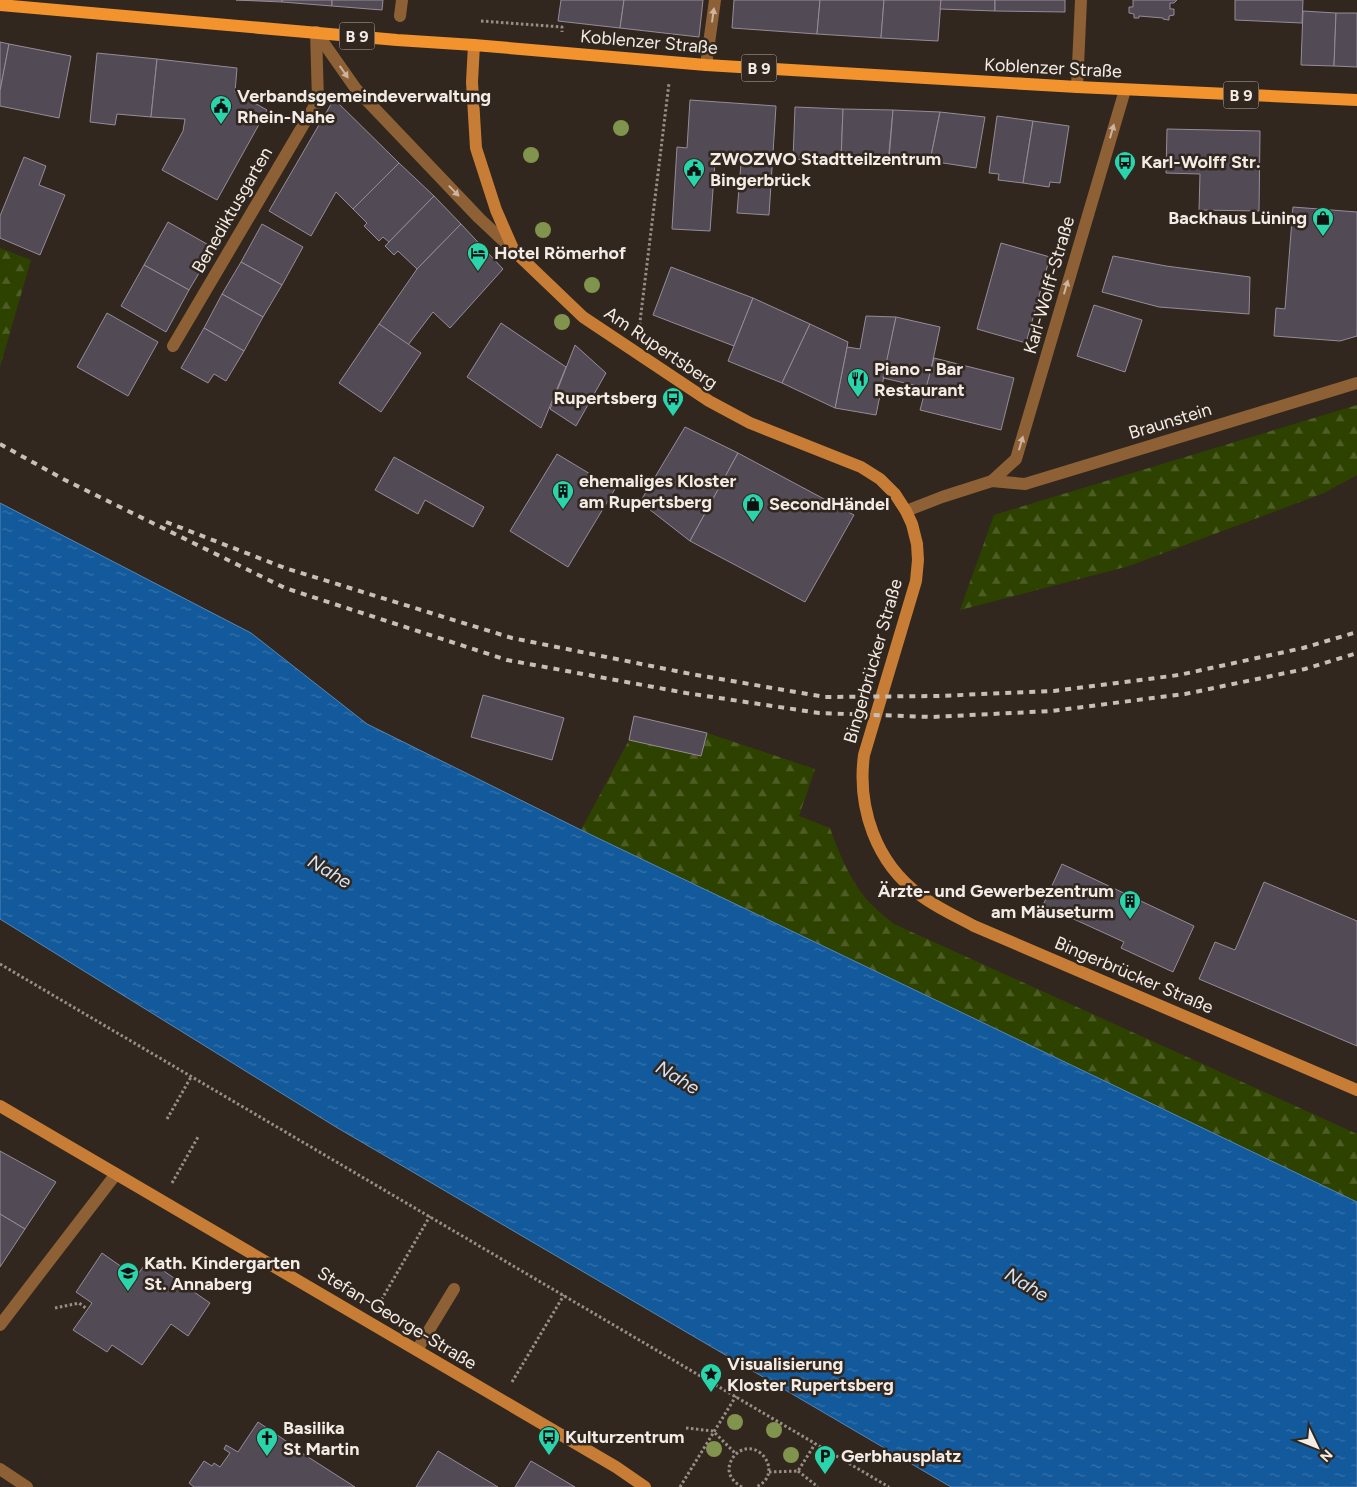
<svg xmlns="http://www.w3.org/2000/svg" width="1357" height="1487" font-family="Figtree,sans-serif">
<defs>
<pattern id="forest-firs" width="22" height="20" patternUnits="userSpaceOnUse" patternTransform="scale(1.25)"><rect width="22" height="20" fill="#2e4200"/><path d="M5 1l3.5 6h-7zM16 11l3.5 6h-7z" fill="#4d5d25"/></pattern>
<pattern id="water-ripples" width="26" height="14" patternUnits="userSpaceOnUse" patternTransform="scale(1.25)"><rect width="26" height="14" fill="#135a9c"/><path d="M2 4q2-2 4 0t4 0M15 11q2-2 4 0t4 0" fill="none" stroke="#3672aa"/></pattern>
</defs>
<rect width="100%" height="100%" fill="#31271e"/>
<g fill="url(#forest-firs)">
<polygon points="0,248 31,260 0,367"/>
<polygon points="1357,405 1357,475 1324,493 1129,566 960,610 994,515"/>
<path d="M 707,733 L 815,769 L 799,816 L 830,828 C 839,854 853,887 873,906 C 880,913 887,918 894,924 L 1357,1134 L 1357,1202 L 581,830 L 629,740 L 701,756 Z"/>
</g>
<polygon fill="url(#water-ripples)" stroke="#5686b2" points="0,503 251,633 367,724 581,830 1357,1202 1357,1487 951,1487 336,1127 0,919"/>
<g fill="#524a55" stroke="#968c99">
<polygon points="236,0 282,0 282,2"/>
<polygon points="282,0 332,0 332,6 282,2"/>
<polygon points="332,0 383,0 382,10 332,6"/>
<polygon points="561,0 624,0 620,28 558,21"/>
<polygon points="624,0 703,0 699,37 620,28"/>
<polygon points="734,0 820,0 817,34 732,28"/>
<polygon points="820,0 884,0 881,38 817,34"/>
<polygon points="884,0 941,0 938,41 881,38"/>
<polygon points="941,0 995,0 995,11 940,9"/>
<polygon points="995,0 1065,0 1065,12 995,11"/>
<polygon points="1133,0 1177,0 1174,3 1170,3 1170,9 1174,9 1174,15 1169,16 1169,20 1163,19 1163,18 1139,16 1139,18 1134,18 1134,14 1129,13 1129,7 1133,7"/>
<polygon points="1235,0 1303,0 1302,23 1235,20"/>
<polygon points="1303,11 1336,13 1334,66 1301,65"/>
<polygon points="1336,13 1357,13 1357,67 1334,66"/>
<polygon points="0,42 9,44 0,91"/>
<polygon points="9,44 71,56 59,118 0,106 0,91"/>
<polygon points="97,53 157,59 151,117 117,114 115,125 90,122"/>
<polygon points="157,59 237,68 235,92 267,110 217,200 162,170 183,131 185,119 151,117"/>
<polygon points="334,99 399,163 353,209 336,192 311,236 269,211"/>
<polygon points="690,100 776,106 769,215 737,213 741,163 715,162 710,231 672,229 677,147 687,148"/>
<polygon points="795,107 843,109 841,161 793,159"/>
<polygon points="843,109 893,110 888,163 841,161"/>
<polygon points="893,110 940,112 930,161 889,159"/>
<polygon points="940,112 985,117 976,168 930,161"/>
<polygon points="997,116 1033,121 1023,183 998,180 999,174 989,173"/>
<polygon points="1033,121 1069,126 1060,183 1050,182 1049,187 1023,183"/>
<polygon points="1167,129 1260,131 1259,211 1199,210 1200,174 1166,173"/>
<polygon points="24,157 46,166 39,185 65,195 40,255 0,238 0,216"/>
<polygon points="399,163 434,196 389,242 383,237 379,241 364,226 367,223 353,209"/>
<polygon points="434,196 461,224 417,269 398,251 394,255 385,246"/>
<polygon points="1293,207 1357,212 1357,336 1340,341 1274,336 1276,308 1285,309"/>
<polygon points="168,222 214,248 189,290 144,265"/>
<polygon points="262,224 303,247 282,285 241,262"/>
<polygon points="461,224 503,269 450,328 433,312 408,345 379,324 417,269"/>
<polygon points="1001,243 1050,257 1026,343 977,329"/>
<polygon points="1113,256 1166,266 1250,277 1249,314 1159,307 1102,292"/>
<polygon points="241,262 282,285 263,317 222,294"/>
<polygon points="144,265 189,290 166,332 121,306"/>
<polygon points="671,267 753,298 734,346 653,315"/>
<polygon points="222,294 263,317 244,351 204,328"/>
<polygon points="753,298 810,324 782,383 728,361"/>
<polygon points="1094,305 1142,320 1125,372 1077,356"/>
<polygon points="107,313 158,342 128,396 77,367"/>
<polygon points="866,316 896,317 876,415 835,408 847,347 860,349"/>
<polygon points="896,317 940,327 927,388 883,378"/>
<polygon points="501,323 566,367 541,428 467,377"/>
<polygon points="379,324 421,353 381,412 339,383"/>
<polygon points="810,324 848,342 835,408 782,383"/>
<polygon points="204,328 244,351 226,381 214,374 208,383 181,368"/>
<polygon points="575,345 606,373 576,426 550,409"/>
<polygon points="934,358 1014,378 1001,430 920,410"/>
<polygon points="685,427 738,453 690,541 640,502"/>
<polygon points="738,453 854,515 805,602 690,541"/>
<polygon points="557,454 615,489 568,567 510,531"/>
<polygon points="394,457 484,507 473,527 425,500 418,514 375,490"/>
<polygon points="483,695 564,718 552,760 471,737"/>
<polygon points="634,716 707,733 701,756 629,740"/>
<polygon points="1062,864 1194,926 1173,972 1121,948 1124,942 1043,905"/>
<polygon points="1264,882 1357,921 1357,1046 1199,979 1215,942 1235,950"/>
<polygon points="0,1151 56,1182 25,1229 0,1214"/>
<polygon points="0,1214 25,1229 0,1267"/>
<polygon points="102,1253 136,1277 148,1260 210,1303 188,1336 171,1324 142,1365 112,1345 107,1352 73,1330 92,1303 76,1292"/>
<polygon points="258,1422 292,1445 291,1446 355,1487 194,1487 189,1483 204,1461 212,1466 214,1463 220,1467 230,1453 224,1449 226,1445 238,1452"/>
<polygon points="438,1451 498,1487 416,1487"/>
<polygon points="531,1461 543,1468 575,1487 515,1487"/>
</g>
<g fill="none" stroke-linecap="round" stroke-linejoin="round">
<g stroke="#978f87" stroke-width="3" stroke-dasharray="2.5 2.5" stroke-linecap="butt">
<polyline points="481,21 562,27 562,32"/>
<polyline points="639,330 669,83"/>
<polyline points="0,964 889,1487"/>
<polyline points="167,1119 191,1077"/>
<polyline points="172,1183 198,1137"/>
<polyline points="379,1304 430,1216"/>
<polyline points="55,1308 79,1303 87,1309"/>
<polyline points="512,1382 564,1295"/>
<polyline points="686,1428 713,1431 736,1454"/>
<polyline points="798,1471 818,1487"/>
<polyline points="769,1472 798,1471 815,1444"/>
<polyline points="680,1487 736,1396"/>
<path d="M 742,1487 C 735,1483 729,1477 729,1469 C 729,1464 732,1458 735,1455 C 757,1433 786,1474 756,1487"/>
</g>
<polyline stroke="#8e6036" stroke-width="12" points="417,1350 454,1289"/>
<g stroke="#8e6036" stroke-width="12">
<polyline points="400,16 402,0"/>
<polyline points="316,32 356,89 479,218 514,251"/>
<polyline points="706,65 715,0"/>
<polyline points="1077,87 1081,0"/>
<polyline points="173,346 318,100 316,32"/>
<polyline points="992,481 1016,459 1125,90"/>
<polyline points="906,511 942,497 992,481 1025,484 1357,383"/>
<polyline points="0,1325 116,1174"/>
<polyline points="0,1469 27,1487"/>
</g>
<g stroke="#c77d35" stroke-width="12">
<path d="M 474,45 L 472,82 L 476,148 L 496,210 L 514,251 L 583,317 L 709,401 L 750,423 L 861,467 L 880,479 L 895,494 L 906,511 L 912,524 L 917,544 L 918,560 L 916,581 L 864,755 C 857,808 876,863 920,895 C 937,908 956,916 974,926 L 1357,1090"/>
<polyline points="0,1106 616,1467 645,1487"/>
</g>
<polyline stroke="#f3932e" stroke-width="12" points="0,5 397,40 474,45 706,65 1077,87 1357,100"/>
<g stroke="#c7bfb8" stroke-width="4" stroke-dasharray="6 6" stroke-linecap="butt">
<polyline points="0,444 65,480 285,588 507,660 686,693 819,713 932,717 1051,711 1185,694 1305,669 1357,653"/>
<polyline points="166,522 285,568 512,638 691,674 825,697 937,696 1054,691 1179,675 1303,648 1357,632"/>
</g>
</g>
<g fill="#81944e">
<circle cx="621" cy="128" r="8"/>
<circle cx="531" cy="155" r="8"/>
<circle cx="543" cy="230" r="8"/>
<circle cx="592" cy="285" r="8"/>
<circle cx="562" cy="322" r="8"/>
<circle cx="735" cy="1422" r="8"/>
<circle cx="774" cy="1430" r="8"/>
<circle cx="714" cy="1449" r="8"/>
<circle cx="791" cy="1455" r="8"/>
</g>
<defs><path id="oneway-solid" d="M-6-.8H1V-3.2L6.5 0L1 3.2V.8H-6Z" transform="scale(1.25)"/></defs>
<g fill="#cbb4a0">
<use href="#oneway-solid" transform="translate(713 15) rotate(-82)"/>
<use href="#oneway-solid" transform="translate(344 72) rotate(55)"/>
<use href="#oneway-solid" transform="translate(1112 131) rotate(-74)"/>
<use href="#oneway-solid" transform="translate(454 191) rotate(46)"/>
<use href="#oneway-solid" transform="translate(1066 287) rotate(-74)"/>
<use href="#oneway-solid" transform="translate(1021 443) rotate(-74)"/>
</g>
<defs>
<g id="civic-pin" transform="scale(1.125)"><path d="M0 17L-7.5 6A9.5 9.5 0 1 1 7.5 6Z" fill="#2ad5ac" stroke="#31271e"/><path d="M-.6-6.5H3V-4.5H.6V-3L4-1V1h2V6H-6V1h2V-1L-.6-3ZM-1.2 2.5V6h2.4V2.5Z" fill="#111"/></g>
<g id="bus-pin" transform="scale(1.125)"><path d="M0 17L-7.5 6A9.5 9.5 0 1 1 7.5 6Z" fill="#2ad5ac" stroke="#31271e"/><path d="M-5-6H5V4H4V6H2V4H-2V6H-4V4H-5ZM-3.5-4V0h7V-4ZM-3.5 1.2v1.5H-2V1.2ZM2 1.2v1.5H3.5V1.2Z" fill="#111"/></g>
<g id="shop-pin" transform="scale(1.125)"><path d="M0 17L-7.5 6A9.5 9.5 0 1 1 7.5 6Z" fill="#2ad5ac" stroke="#31271e"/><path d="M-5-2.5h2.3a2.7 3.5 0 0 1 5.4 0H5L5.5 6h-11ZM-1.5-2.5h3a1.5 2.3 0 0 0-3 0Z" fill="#111"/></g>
<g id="hotel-pin" transform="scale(1.125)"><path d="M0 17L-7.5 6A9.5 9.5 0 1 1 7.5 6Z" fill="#2ad5ac" stroke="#31271e"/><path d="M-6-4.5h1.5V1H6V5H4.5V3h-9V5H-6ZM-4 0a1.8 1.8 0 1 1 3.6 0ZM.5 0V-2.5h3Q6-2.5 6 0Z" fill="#111"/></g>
<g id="restaurant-pin" transform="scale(1.125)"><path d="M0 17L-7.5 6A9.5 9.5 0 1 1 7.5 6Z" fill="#2ad5ac" stroke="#31271e"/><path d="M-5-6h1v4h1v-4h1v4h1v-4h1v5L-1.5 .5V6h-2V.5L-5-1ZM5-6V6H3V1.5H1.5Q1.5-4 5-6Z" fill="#111"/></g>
<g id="building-pin" transform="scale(1.125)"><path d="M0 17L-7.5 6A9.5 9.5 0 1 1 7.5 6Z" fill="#2ad5ac" stroke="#31271e"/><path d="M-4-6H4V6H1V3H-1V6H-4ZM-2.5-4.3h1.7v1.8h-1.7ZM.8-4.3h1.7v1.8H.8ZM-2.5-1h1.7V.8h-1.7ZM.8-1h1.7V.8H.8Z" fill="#111"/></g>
<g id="school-pin" transform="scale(1.125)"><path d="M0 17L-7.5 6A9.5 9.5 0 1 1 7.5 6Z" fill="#2ad5ac" stroke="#31271e"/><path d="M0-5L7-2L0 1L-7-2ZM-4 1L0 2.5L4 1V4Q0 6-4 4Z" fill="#111"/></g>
<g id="sight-pin" transform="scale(1.125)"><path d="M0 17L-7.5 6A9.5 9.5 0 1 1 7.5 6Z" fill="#2ad5ac" stroke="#31271e"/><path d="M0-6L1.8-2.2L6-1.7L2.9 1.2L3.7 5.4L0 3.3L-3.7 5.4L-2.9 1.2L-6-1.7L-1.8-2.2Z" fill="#111"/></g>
<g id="church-pin" transform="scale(1.125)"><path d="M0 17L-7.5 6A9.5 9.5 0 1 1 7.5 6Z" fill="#2ad5ac" stroke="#31271e"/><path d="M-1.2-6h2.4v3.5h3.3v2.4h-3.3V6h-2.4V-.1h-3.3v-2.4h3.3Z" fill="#111"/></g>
<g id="parking-pin" transform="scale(1.125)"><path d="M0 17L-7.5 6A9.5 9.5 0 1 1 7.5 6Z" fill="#2ad5ac" stroke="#31271e"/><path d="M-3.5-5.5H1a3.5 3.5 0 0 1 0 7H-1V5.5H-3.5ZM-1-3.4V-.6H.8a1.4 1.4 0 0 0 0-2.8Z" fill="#111"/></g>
</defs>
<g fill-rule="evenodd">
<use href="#civic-pin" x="221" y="106"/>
<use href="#bus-pin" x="1125" y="162"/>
<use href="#civic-pin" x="694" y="169"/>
<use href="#shop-pin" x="1323" y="218"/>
<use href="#hotel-pin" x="478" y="253"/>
<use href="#restaurant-pin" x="858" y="379"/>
<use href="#bus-pin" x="673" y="398"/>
<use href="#building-pin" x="563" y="491"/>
<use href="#shop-pin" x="753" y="504"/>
<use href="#building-pin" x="1130" y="901"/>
<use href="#school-pin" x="128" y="1273"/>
<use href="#sight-pin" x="711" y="1374"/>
<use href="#bus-pin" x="549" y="1437"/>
<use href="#church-pin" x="267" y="1438"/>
<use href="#parking-pin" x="825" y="1456"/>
</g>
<g text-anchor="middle" stroke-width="5" stroke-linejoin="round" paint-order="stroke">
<g fill="#31271e" stroke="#b9b1aa" stroke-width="1">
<rect x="339.5" y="22.5" width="35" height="27" rx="4"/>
<rect x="741.5" y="54.5" width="35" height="27" rx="4"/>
<rect x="1223.5" y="81.5" width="35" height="27" rx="4"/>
</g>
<g font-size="16" font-weight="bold" fill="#f3ece6">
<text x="357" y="42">B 9</text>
<text x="759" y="74">B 9</text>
<text x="1241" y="101">B 9</text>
</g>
<g font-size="18" fill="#f3ece6" stroke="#31271e">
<text transform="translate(649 42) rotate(5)" y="6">Koblenzer Straße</text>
<text transform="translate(1053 68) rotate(3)" y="6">Koblenzer Straße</text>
<text transform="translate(232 210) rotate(-60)" y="6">Benediktusgarten</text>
<text transform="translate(1049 285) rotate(-74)" y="6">Karl-Wolff-Straße</text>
<text transform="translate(661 348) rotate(34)" y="6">Am Rupertsberg</text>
<text transform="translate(1170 421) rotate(-17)" y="6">Braunstein</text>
<text transform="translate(873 661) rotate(-74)" y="6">Bingerbrücker Straße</text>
<text transform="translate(1134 975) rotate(23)" y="6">Bingerbrücker Straße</text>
<text transform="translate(397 1318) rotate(31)" y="6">Stefan-George-Straße</text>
</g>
<g font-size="18" font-weight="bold" fill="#f3ece6" stroke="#31271e" text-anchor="start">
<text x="237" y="102">Verbandsgemeindeverwaltung<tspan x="237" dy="21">Rhein-Nahe</tspan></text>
<text x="710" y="165">ZWOZWO Stadtteilzentrum<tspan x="710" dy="21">Bingerbrück</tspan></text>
<text x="1141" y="168">Karl-Wolff Str.</text>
<text x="1307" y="224" text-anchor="end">Backhaus Lüning</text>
<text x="494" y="259">Hotel Römerhof</text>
<text x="874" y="375">Piano - Bar<tspan x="874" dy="21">Restaurant</tspan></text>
<text x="657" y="404" text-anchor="end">Rupertsberg</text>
<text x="579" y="487">ehemaliges Kloster<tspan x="579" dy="21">am Rupertsberg</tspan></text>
<text x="769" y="510">SecondHändel</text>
<text x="1114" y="897" text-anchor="end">Ärzte- und Gewerbezentrum<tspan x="1114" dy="21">am Mäuseturm</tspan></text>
<text x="144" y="1269">Kath. Kindergarten<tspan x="144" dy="21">St. Annaberg</tspan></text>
<text x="727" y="1370">Visualisierung<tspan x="727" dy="21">Kloster Rupertsberg</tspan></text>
<text x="283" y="1434">Basilika<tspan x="283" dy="21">St Martin</tspan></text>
<text x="565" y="1443">Kulturzentrum</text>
<text x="841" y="1462">Gerbhausplatz</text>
</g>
<g font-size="19" font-style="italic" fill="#d3e3f6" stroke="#31271e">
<text transform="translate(330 871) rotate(31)" y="7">Nahe</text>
<text transform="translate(678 1077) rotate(31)" y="7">Nahe</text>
<text transform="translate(1027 1284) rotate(31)" y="7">Nahe</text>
</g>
</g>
<g transform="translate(1317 1447) rotate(133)" stroke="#31271e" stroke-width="4" paint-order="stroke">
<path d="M0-4L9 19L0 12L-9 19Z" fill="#f3ece6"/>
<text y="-8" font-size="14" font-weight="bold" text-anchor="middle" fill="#f3ece6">N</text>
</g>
</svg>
